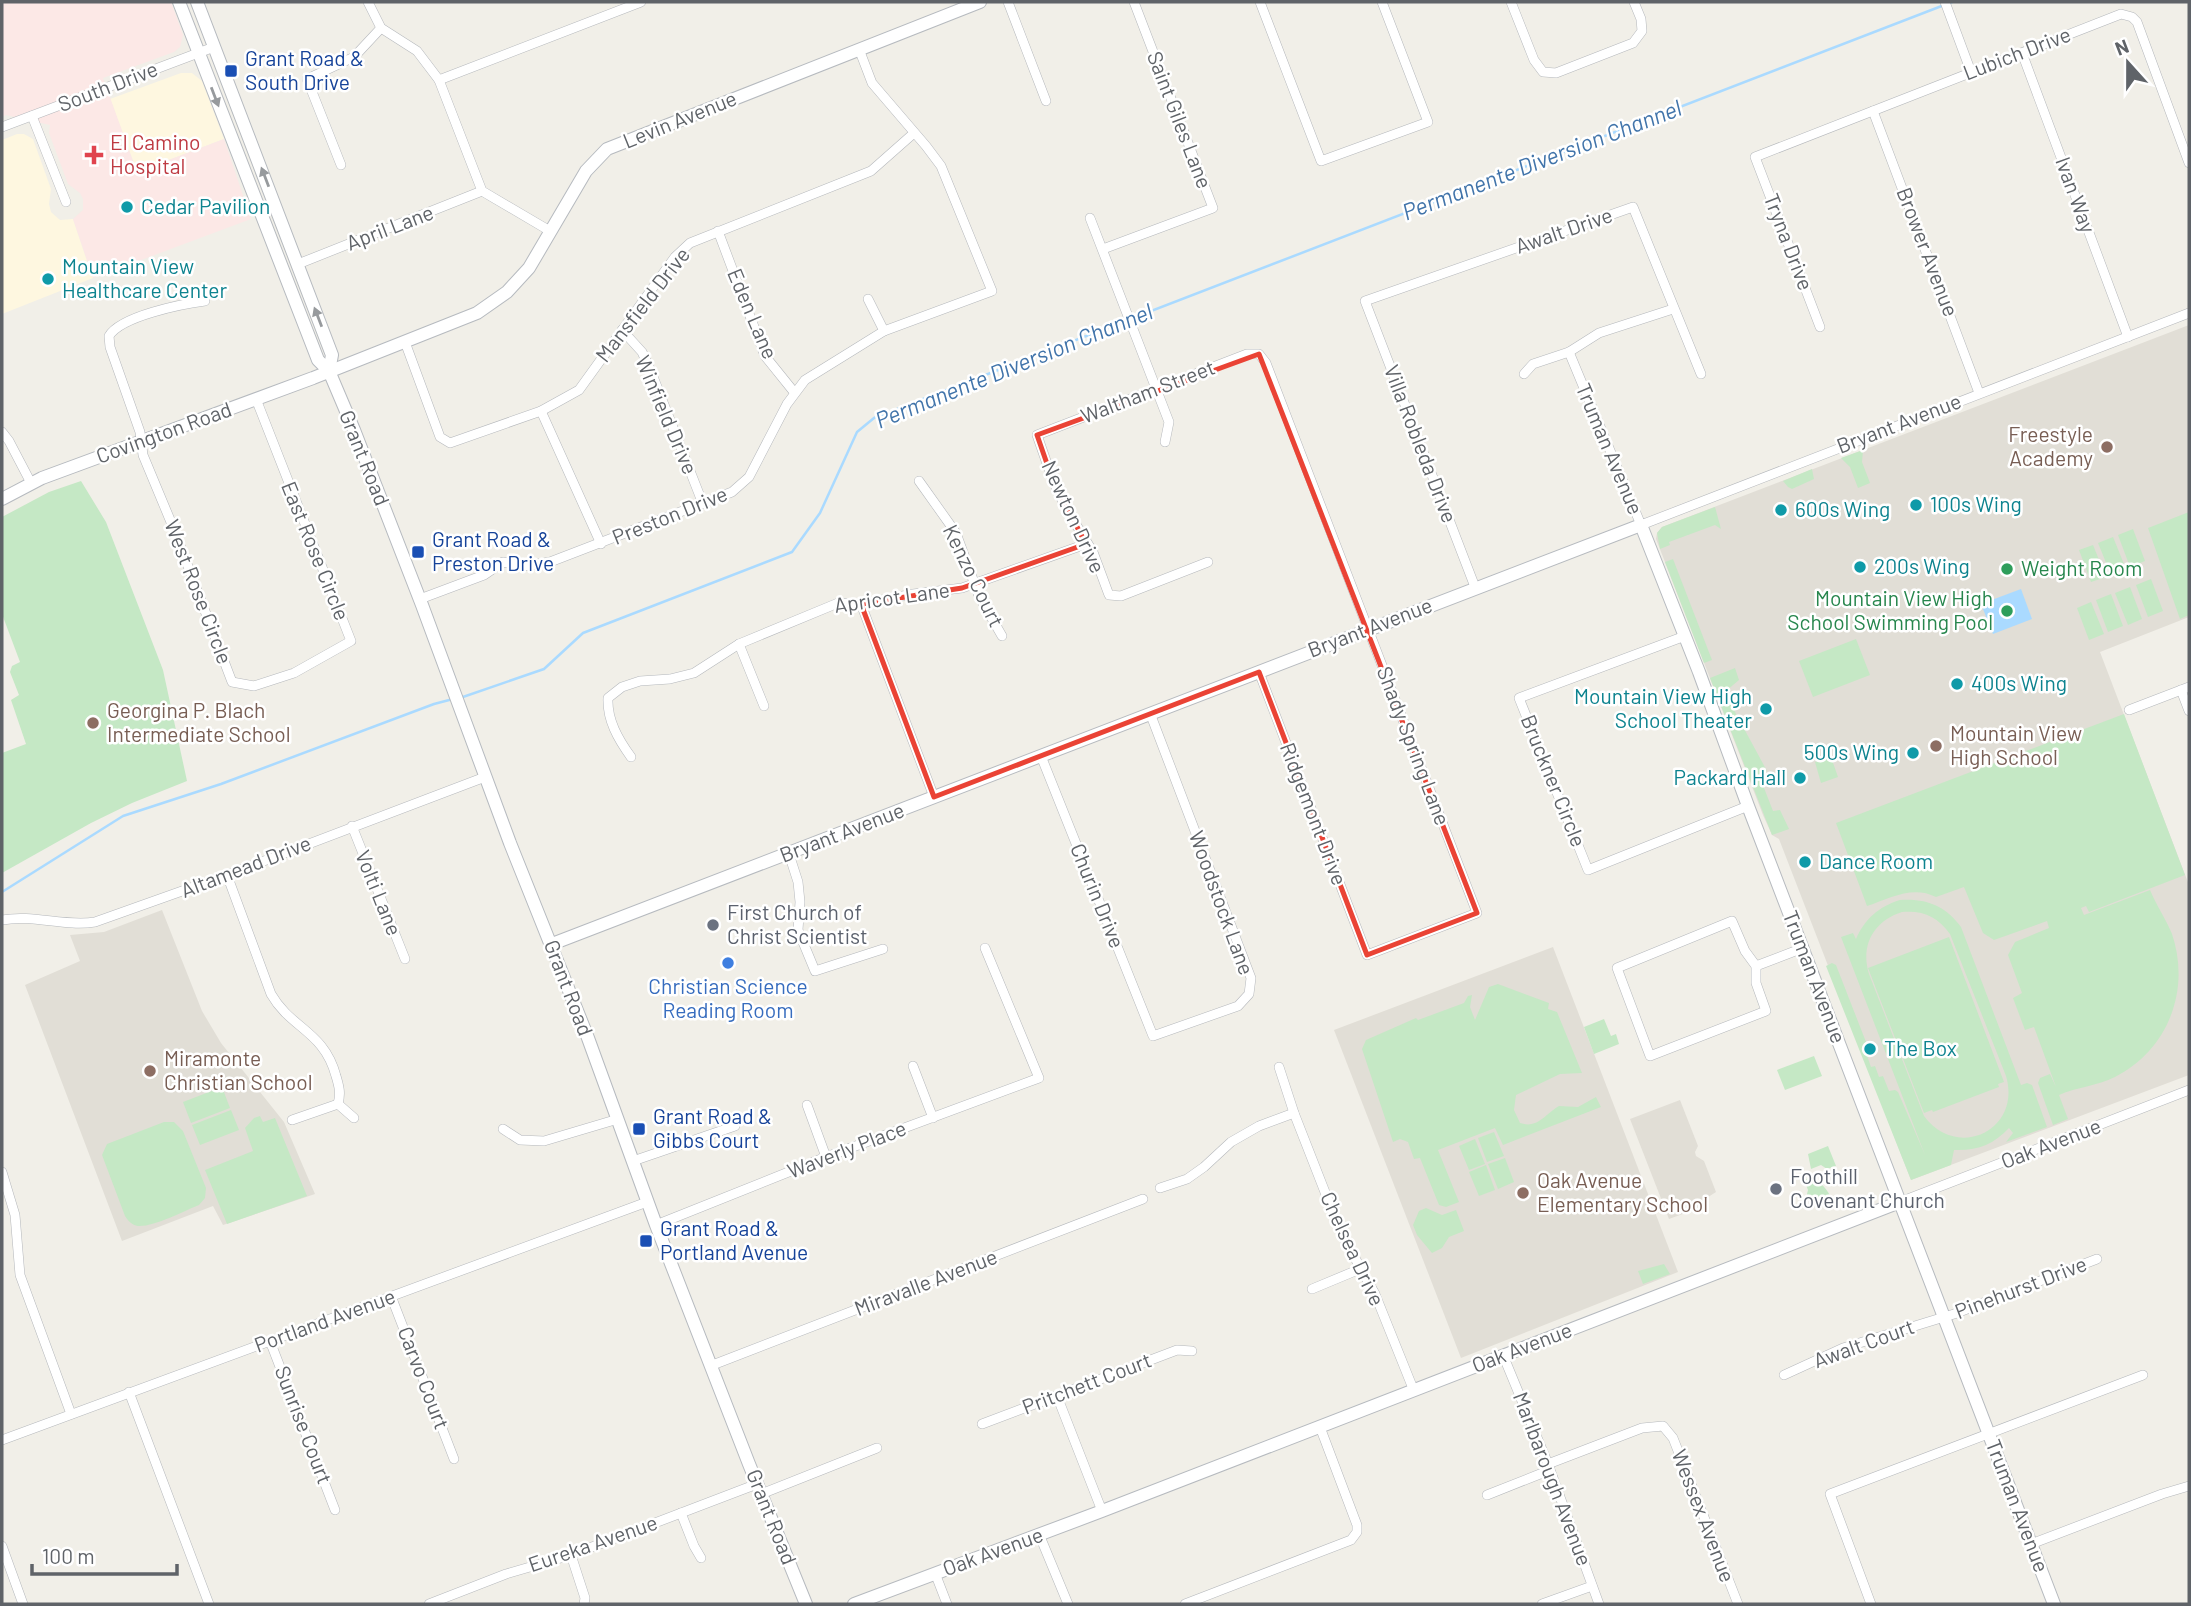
<svg xmlns="http://www.w3.org/2000/svg" width="2191" height="1606" font-family="Barlow,sans-serif">
<rect width="100%" height="100%" fill="#f1efe8"/>
<g fill="#fef7e0">
<polygon points="181,73 192,73 202,81 224,139 137,172 110,99"/>
<polygon points="17,134 24,134 33,139 51,189 49,204 51,212 60,220 73,219 93,278 2,314 2,140"/>
</g>
<g fill="#e1ded6">
<polygon points="2189,325 2189,617 2100,652 2189,885 2189,1075 1911,1180 1779,839 1772,835 1763,815 1665,562 1656,539 1657,533 1662,527"/>
<polygon points="162,910 202,1011 221,1043 284,1122 315,1194 223,1225 213,1206 122,1241 25,985 80,961 70,935 104,932"/>
<polygon points="1553,947 1678,1272 1461,1358 1334,1030"/>
<polygon points="1680,1100 1698,1146 1695,1152 1696,1156 1704,1161 1716,1192 1705,1199 1707,1205 1669,1219 1630,1119"/>
</g>
<polygon fill="#fce8e6" points="2,2 171,2 183,35 180,47 174,52 103,78 137,172 224,139 251,219 93,278 73,219 83,210 83,199 80,193 68,184 49,133 50,125 6,115 2,117"/>
<g fill="#c5e8c5" fill-rule="evenodd">
<polygon points="1863,450 1862,462 1870,483 1858,488 1850,467 1841,458"/>
<polygon points="1812,469 1814,479 1792,489 1788,487 1783,481"/>
<polygon points="81,481 106,522 163,670 187,781 132,803 91,823 2,873 2,753 26,744 11,700 19,695 10,672 12,666 20,662 2,614 2,517 49,492"/>
<polygon points="1715,507 1721,529 1715,525 1669,542 1670,545 1660,549 1657,533 1662,527"/>
<polygon points="2189,512 2189,615 2180,619 2148,528"/>
<polygon points="2133,529 2145,561 2130,567 2118,535"/>
<polygon points="2113,537 2126,569 2111,575 2098,543"/>
<polygon points="2093,545 2106,577 2091,582 2079,550"/>
<polygon points="1673,559 1712,660 1704,663 1665,562"/>
<polygon points="2151,579 2163,611 2148,617 2136,585"/>
<polygon points="2130,587 2142,619 2128,625 2115,593"/>
<polygon points="2111,594 2123,626 2108,632 2096,600"/>
<polygon points="2091,602 2104,634 2089,640 2077,608"/>
<polygon points="1856,639 1870,675 1813,697 1799,661"/>
<polygon points="1735,668 1739,680 1726,691 1735,712 1767,771 1759,775 1773,811 1780,810 1789,829 1772,835 1710,678"/>
<path d="M 2124,714 L 2185,875 L 2089,912 L 2086,906 L 2081,908 L 2084,915 L 2150,890 C 2156,905 2166,919 2172,934 C 2191,990 2168,1050 2115,1077 C 2097,1086 2077,1087 2059,1095 L 2068,1119 L 2053,1125 L 2038,1083 L 2040,1078 L 2050,1074 L 2056,1087 L 2034,1027 L 2025,1030 L 2013,998 L 2022,993 L 2008,955 L 2015,942 L 2049,928 L 2047,921 L 1994,940 L 1983,933 L 1964,887 L 1936,897 C 1913,885 1890,898 1867,906 L 1836,823 Z"/>
<polygon points="1827,758 1829,761 1832,760 1838,777 1821,783 1815,762"/>
<path d="M 1900,900 C 1926,898 1946,906 1961,927 L 2021,1085 L 2027,1083 L 2032,1085 L 2047,1127 L 2006,1142 L 2013,1133 L 2009,1128 C 1993,1145 1977,1151 1954,1150 L 1951,1165 L 1911,1180 L 1826,966 L 1832,963 L 1836,965 L 1866,1042 L 1863,1044 L 1871,1067 L 1875,1066 L 1879,1077 L 1883,1076 L 1889,1091 L 1895,1090 L 1898,1092 L 1925,1155 L 1841,937 L 1853,933 L 1856,939 C 1865,919 1878,907 1900,900 ZM 1902,912 C 1923,910 1938,917 1950,934 L 2006,1076 C 2022,1130 1957,1161 1924,1116 L 1869,974 C 1860,945 1874,921 1902,912 Z"/>
<polygon points="1949,937 2004,1082 1998,1084 1999,1087 1933,1112 1932,1110 1924,1113 1868,968"/>
<path d="M 1498,984 L 1549,1003 L 1548,1009 L 1557,1012 L 1582,1073 L 1560,1074 L 1516,1095 L 1514,1110 L 1520,1123 C 1538,1129 1545,1114 1559,1106 L 1578,1107 L 1596,1097 L 1601,1107 L 1503,1145 L 1495,1128 L 1438,1150 L 1459,1202 L 1446,1207 L 1439,1205 L 1420,1158 L 1414,1159 L 1408,1142 L 1400,1139 L 1393,1142 L 1362,1049 L 1366,1040 L 1416,1018 L 1418,1020 L 1464,1003 L 1468,996 L 1472,995 L 1470,1007 L 1475,1020 L 1489,987 Z"/>
<polygon points="1604,1019 1611,1036 1616,1034 1619,1044 1594,1054 1584,1027"/>
<polygon points="1814,1056 1822,1076 1785,1090 1777,1070"/>
<polygon points="222,1087 230,1108 191,1123 183,1102"/>
<polygon points="231,1110 239,1130 200,1145 192,1125"/>
<polygon points="260,1116 263,1122 275,1118 307,1196 227,1224 205,1170 253,1151 245,1128 254,1118"/>
<path d="M 164,1122 L 174,1122 L 183,1131 L 206,1188 L 205,1198 L 199,1205 C 184,1211 154,1227 138,1226 C 132,1225 128,1221 125,1216 L 102,1155 L 107,1144 Z"/>
<polygon points="1494,1132 1504,1156 1487,1162 1478,1138"/>
<polygon points="1475,1139 1485,1164 1469,1170 1459,1146"/>
<polygon points="1828,1146 1836,1166 1827,1169 1821,1165 1811,1169 1808,1154"/>
<polygon points="1505,1158 1514,1182 1498,1189 1488,1164"/>
<polygon points="1486,1165 1495,1190 1479,1196 1469,1172"/>
<path d="M 1808,1178 C 1820,1179 1828,1190 1832,1200 L 1813,1207 L 1807,1194 L 1808,1190 L 1804,1180 Z"/>
<polygon points="1426,1208 1442,1215 1456,1210 1464,1231 1449,1237 1442,1248 1432,1253 1417,1235 1413,1225 1419,1211"/>
<polygon points="1664,1264 1670,1274 1643,1284 1638,1271"/>
</g>
<polygon fill="#aadaff" points="2021,589 2032,619 1993,634 1981,604"/>
<g fill="none" stroke-linecap="round" stroke-linejoin="round">
<g stroke="#aadaff" stroke-width="2.5">
<polyline points="460,698 544,669 583,633 792,552 820,513 857,432 874,418 1952,2"/>
<polyline points="2,892 123,816 221,784 434,704 453,699"/>
</g>
<g stroke="#b5b8bc" stroke-width="10">
<g id="street">
<polyline points="368,2 381,28 417,51 439,80 482,191 550,231"/>
<polyline points="1008,2 1046,101"/>
<polyline points="1260,2 1321,161 1428,122 1382,2"/>
<polyline points="1511,2 1534,60 1543,72 1556,73 1633,43 1642,31 1641,19 1634,2"/>
<polyline points="1945,2 1971,72"/>
<polyline points="2022,53 2128,337"/>
<polyline points="439,80 641,2"/>
<polyline points="1873,111 1979,393"/>
<polyline points="32,116 66,202"/>
<polyline points="2,127 214,47"/>
<polyline points="341,165 307,79 354,57 381,28"/>
<polyline points="1090,218 1169,422 1165,442"/>
<polyline points="718,231 765,356 794,392"/>
<polyline points="1103,249 1213,208 1134,2"/>
<polyline points="298,264 482,191"/>
<polyline points="868,299 884,331"/>
<path d="M 205,301 C 182,304 121,316 109,336 L 110,347 L 140,432 L 143,455 L 173,527 L 232,682 L 254,686 L 294,673 L 351,641 L 256,399"/>
<polyline points="1820,327 1755,157 2121,14 2132,17 2137,22 2189,163"/>
<polyline points="622,330 642,352 650,369 703,504"/>
<polyline points="405,342 440,437 450,443 541,411 579,390 675,257 690,243 871,171 914,133"/>
<polyline points="1569,352 1641,525 2189,313"/>
<polyline points="1524,374 1533,364 1569,352 1599,333 1673,309"/>
<polyline points="541,411 601,544"/>
<polyline points="2,432 9,441 31,483"/>
<polyline points="919,481 956,533 979,596 1002,636"/>
<polyline points="1208,562 1121,596 1109,595 1093,552 1067,510 1053,481 1037,435 1247,354 1259,354 1266,363 1477,913 1367,955 1259,672"/>
<polyline points="1475,587 1365,301 1633,207 1701,374"/>
<polyline points="420,599 484,575 503,562 524,566 550,562 732,492 749,477 787,404 805,380 884,331 992,291 941,166 926,146 872,83 859,49"/>
<polyline points="861,604 934,797"/>
<polyline points="1685,636 1519,698 1588,870 1748,806"/>
<polyline points="739,644 764,706"/>
<polyline points="2181,690 2189,711"/>
<polyline points="2129,710 2189,687"/>
<polyline points="1041,756 1153,1036 1238,1006 1249,994 1251,978 1150,713"/>
<path d="M 631,757 C 618,739 607,720 608,698 L 622,687 L 640,681 L 670,679 L 694,673 L 739,644 L 838,603 L 861,604 L 913,594 L 962,588 L 1086,544"/>
<polyline points="352,826 405,959"/>
<polyline points="789,854 798,882 800,902 798,930 815,971 883,949"/>
<path d="M 227,875 L 271,994 C 291,1029 324,1031 336,1076 C 339,1086 341,1093 338,1104 L 354,1118"/>
<path d="M 2,920 C 33,914 64,927 95,922 L 227,875 L 485,777"/>
<polygon points="1732,921 1745,951 1756,966 1756,983 1766,1011 1650,1056 1617,968"/>
<polyline points="1756,966 1803,948"/>
<polyline points="913,1066 933,1118"/>
<polyline points="1279,1067 1294,1113 1341,1233 1375,1294 1414,1391"/>
<polyline points="807,1105 826,1157"/>
<polyline points="292,1120 338,1104"/>
<polyline points="503,1129 520,1140 544,1141 618,1119"/>
<polyline points="633,1161 735,1126"/>
<polyline points="2,1172 15,1215 20,1275 71,1414"/>
<polyline points="1160,1188 1187,1179 1204,1167 1231,1142 1259,1126 1294,1113"/>
<polyline points="1900,1202 2189,1090"/>
<polyline points="656,1225 826,1157 1039,1078 985,948"/>
<polyline points="1312,1289 1360,1269"/>
<polyline points="391,1296 454,1459"/>
<polyline points="270,1341 335,1510"/>
<polyline points="1503,1355 1548,1464 1599,1604"/>
<polyline points="710,1366 1143,1199"/>
<polyline points="1784,1375 1843,1348 1954,1314 2097,1259"/>
<polyline points="129,1392 209,1604"/>
<polyline points="1057,1396 1102,1511"/>
<polyline points="982,1424 1177,1350 1192,1351"/>
<polyline points="2,1440 647,1202"/>
<polyline points="1548,1464 1642,1428 1663,1426 1673,1438 1738,1604"/>
<polyline points="761,1494 877,1448"/>
<polyline points="1487,1495 1550,1470"/>
<polyline points="681,1513 694,1546 701,1558"/>
<polyline points="1039,1534 1068,1604"/>
<polyline points="2031,1544 2162,1494 2189,1486"/>
<polyline points="2,1546 23,1604"/>
<polyline points="571,1555 585,1598 584,1604"/>
<polyline points="935,1573 947,1604"/>
<polyline points="429,1604 506,1574 571,1555 757,1484"/>
<polyline points="1185,1604 1351,1540 1357,1532 1357,1525 1320,1427"/>
<polyline points="1542,1604 1592,1586"/>
<polyline points="1871,1604 1830,1494 2143,1375"/>
</g>
</g>
<g stroke="#b6babf" stroke-width="14">
<g id="secondary">
<polyline points="179,2 318,360 329,371 354,430 422,605 510,843 588,1038 656,1225 749,1464 806,1604"/>
<polyline points="197,2 332,355 329,371"/>
<polyline points="2,499 42,478 313,378 477,313 507,292 529,268 586,171 607,149 980,2"/>
<polyline points="552,944 1641,525 1699,672 1748,806 2054,1604"/>
<polyline points="854,1604 1102,1511 1900,1202"/>
</g>
</g>
<use href="#street" stroke="#fff" stroke-width="9"/>
<use href="#secondary" stroke="#fff" stroke-width="12"/>
</g>
<defs><path id="oneway-solid" d="M-6-.8H1V-3.2L6.5 0L1 3.2V.8H-6Z" transform="scale(1.75)"/></defs>
<g fill="#979a9d">
<use href="#oneway-solid" transform="translate(215 97) rotate(69)"/>
<use href="#oneway-solid" transform="translate(265 177) rotate(-111)"/>
<use href="#oneway-solid" transform="translate(318 317) rotate(-111)"/>
</g>
<path fill="none" stroke="#ea4335" stroke-width="5" stroke-linejoin="round" d="M 1259,354 L 1477,913 L 1367,955 L 1259,672 L 934,797 L 861,604 L 962,588 L 1086,544 L 1053,481 L 1037,435 Z"/>
<g fill="#1a4fb4" stroke="#fff" stroke-width="2.5">
<rect x="224" y="64" width="14" height="14" rx="3.5"/>
<rect x="411" y="545" width="14" height="14" rx="3.5"/>
<rect x="632" y="1122" width="14" height="14" rx="3.5"/>
<rect x="639" y="1234" width="14" height="14" rx="3.5"/>
</g>
<path fill="#e0444e" stroke="#fff" stroke-width="2.5" d="M90.5 144.5h7v7h7v7h-7v7h-7v-7h-7v-7h7z"/>
<g fill="#0f9aa8" stroke="#fff" stroke-width="2.5">
<circle cx="127" cy="207" r="7"/>
<circle cx="48" cy="279" r="7"/>
<circle cx="1916" cy="505" r="7"/>
<circle cx="1781" cy="510" r="7"/>
<circle cx="1860" cy="567" r="7"/>
<circle cx="1957" cy="684" r="7"/>
<circle cx="1766" cy="709" r="7"/>
<circle cx="1913" cy="753" r="7"/>
<circle cx="1800" cy="778" r="7"/>
<circle cx="1805" cy="862" r="7"/>
<circle cx="1870" cy="1049" r="7"/>
</g>
<g fill="#8d6e63" stroke="#fff" stroke-width="2.5">
<circle cx="2107" cy="447" r="7"/>
<circle cx="93" cy="723" r="7"/>
<circle cx="1936" cy="746" r="7"/>
<circle cx="150" cy="1071" r="7"/>
<circle cx="1523" cy="1193" r="7"/>
</g>
<g fill="#2e9e5b" stroke="#fff" stroke-width="2.5">
<circle cx="2007" cy="569" r="7"/>
<circle cx="2007" cy="611" r="7"/>
</g>
<g fill="#6b7280" stroke="#fff" stroke-width="2.5">
<circle cx="713" cy="925" r="7"/>
<circle cx="1776" cy="1189" r="7"/>
</g>
<circle fill="#3f7fe0" stroke="#fff" stroke-width="2.5" cx="728" cy="963" r="7"/>
<g text-anchor="middle" stroke-width="5" stroke-linejoin="round" paint-order="stroke">
<g font-size="21" fill="#5f6368" stroke="#fff">
<text transform="translate(2017 54) rotate(-21)" y="7">Lubich Drive</text>
<text transform="translate(108 87) rotate(-21)" y="7">South Drive</text>
<text transform="translate(680 120) rotate(-22)" y="7">Levin Avenue</text>
<text transform="translate(1179 120) rotate(69)" y="7">Saint Giles Lane</text>
<text transform="translate(2075 195) rotate(70)" y="7">Ivan Way</text>
<text transform="translate(390 228) rotate(-21)" y="7">April Lane</text>
<text transform="translate(1564 231) rotate(-19)" y="7">Awalt Drive</text>
<text transform="translate(1788 242) rotate(69)" y="7">Tryna Drive</text>
<text transform="translate(1927 252) rotate(69)" y="7">Brower Avenue</text>
<text transform="translate(643 305) rotate(-52)" y="7">Mansfield Drive</text>
<text transform="translate(752 314) rotate(67)" y="7">Eden Lane</text>
<text transform="translate(1148 392) rotate(-21)" y="7">Waltham Street</text>
<text transform="translate(666 415) rotate(67)" y="7">Winfield Drive</text>
<text transform="translate(1899 424) rotate(-21)" y="7">Bryant Avenue</text>
<text transform="translate(164 433) rotate(-20)" y="7">Covington Road</text>
<text transform="translate(1420 444) rotate(69)" y="7">Villa Robleda Drive</text>
<text transform="translate(1609 449) rotate(67)" y="7">Truman Avenue</text>
<text transform="translate(364 458) rotate(68)" y="7">Grant Road</text>
<text transform="translate(670 516) rotate(-22)" y="7">Preston Drive</text>
<text transform="translate(1073 517) rotate(65)" y="7">Newton Drive</text>
<text transform="translate(315 551) rotate(68)" y="7">East Rose Circle</text>
<text transform="translate(973 576) rotate(64)" y="7">Kenzo Court</text>
<text transform="translate(198 592) rotate(69)" y="7">West Rose Circle</text>
<text transform="translate(892 598) rotate(-8)" y="7">Apricot Lane</text>
<text transform="translate(1370 628) rotate(-21)" y="7">Bryant Avenue</text>
<text transform="translate(1413 746) rotate(69)" y="7">Shady Spring Lane</text>
<text transform="translate(1553 781) rotate(68)" y="7">Bruckner Circle</text>
<text transform="translate(1313 814) rotate(69)" y="7">Ridgemont Drive</text>
<text transform="translate(842 833) rotate(-21)" y="7">Bryant Avenue</text>
<text transform="translate(246 867) rotate(-21)" y="7">Altamead Drive</text>
<text transform="translate(378 893) rotate(68)" y="7">Volti Lane</text>
<text transform="translate(1097 896) rotate(68)" y="7">Churin Drive</text>
<text transform="translate(1221 903) rotate(70)" y="7">Woodstock Lane</text>
<text transform="translate(1814 977) rotate(69)" y="7">Truman Avenue</text>
<text transform="translate(568 988) rotate(69)" y="7">Grant Road</text>
<text transform="translate(2051 1144) rotate(-21)" y="7">Oak Avenue</text>
<text transform="translate(847 1150) rotate(-21)" y="7">Waverly Place</text>
<text transform="translate(1352 1249) rotate(65)" y="7">Chelsea Drive</text>
<text transform="translate(926 1283) rotate(-21)" y="7">Miravalle Avenue</text>
<text transform="translate(2021 1288) rotate(-21)" y="7">Pinehurst Drive</text>
<text transform="translate(325 1321) rotate(-20)" y="7">Portland Avenue</text>
<text transform="translate(1864 1344) rotate(-20)" y="7">Awalt Court</text>
<text transform="translate(1522 1348) rotate(-21)" y="7">Oak Avenue</text>
<text transform="translate(423 1378) rotate(69)" y="7">Carvo Court</text>
<text transform="translate(1087 1384) rotate(-21)" y="7">Pritchett Court</text>
<text transform="translate(303 1425) rotate(69)" y="7">Sunrise Court</text>
<text transform="translate(1552 1479) rotate(69)" y="7">Marlbarough Avenue</text>
<text transform="translate(2017 1506) rotate(69)" y="7">Truman Avenue</text>
<text transform="translate(1703 1516) rotate(69)" y="7">Wessex Avenue</text>
<text transform="translate(771 1517) rotate(68)" y="7">Grant Road</text>
<text transform="translate(593 1544) rotate(-19)" y="7">Eureka Avenue</text>
<text transform="translate(993 1552) rotate(-20)" y="7">Oak Avenue</text>
</g>
<g font-size="21" fill="#164399" stroke="#fff" text-anchor="start">
<text x="245" y="66">Grant Road &amp;<tspan x="245" dy="24">South Drive</tspan></text>
<text x="432" y="547">Grant Road &amp;<tspan x="432" dy="24">Preston Drive</tspan></text>
<text x="653" y="1124">Grant Road &amp;<tspan x="653" dy="24">Gibbs Court</tspan></text>
<text x="660" y="1236">Grant Road &amp;<tspan x="660" dy="24">Portland Avenue</tspan></text>
</g>
<g font-size="21" fill="#be3a42" stroke="#fff" text-anchor="start">
<text x="110" y="150">El Camino<tspan x="110" dy="24">Hospital</tspan></text>
</g>
<g font-size="21" fill="#0d838f" stroke="#fff" text-anchor="start">
<text x="141" y="214">Cedar Pavilion</text>
<text x="62" y="274">Mountain View<tspan x="62" dy="24">Healthcare Center</tspan></text>
<text x="1930" y="512">100s Wing</text>
<text x="1795" y="517">600s Wing</text>
<text x="1874" y="574">200s Wing</text>
<text x="1971" y="691">400s Wing</text>
<text x="1752" y="704" text-anchor="end">Mountain View High<tspan x="1752" dy="24">School Theater</tspan></text>
<text x="1899" y="760" text-anchor="end">500s Wing</text>
<text x="1786" y="785" text-anchor="end">Packard Hall</text>
<text x="1819" y="869">Dance Room</text>
<text x="1884" y="1056">The Box</text>
</g>
<g font-size="21" fill="#785e54" stroke="#fff" text-anchor="start">
<text x="2093" y="442" text-anchor="end">Freestyle<tspan x="2093" dy="24">Academy</tspan></text>
<text x="107" y="718">Georgina P. Blach<tspan x="107" dy="24">Intermediate School</tspan></text>
<text x="1950" y="741">Mountain View<tspan x="1950" dy="24">High School</tspan></text>
<text x="164" y="1066">Miramonte<tspan x="164" dy="24">Christian School</tspan></text>
<text x="1537" y="1188">Oak Avenue<tspan x="1537" dy="24">Elementary School</tspan></text>
</g>
<g font-size="21" fill="#27864d" stroke="#fff" text-anchor="start">
<text x="2021" y="576">Weight Room</text>
<text x="1993" y="606" text-anchor="end">Mountain View High<tspan x="1993" dy="24">School Swimming Pool</tspan></text>
</g>
<g font-size="21" fill="#5b616d" stroke="#fff" text-anchor="start">
<text x="727" y="920">First Church of<tspan x="727" dy="24">Christ Scientist</tspan></text>
<text x="1790" y="1184">Foothill<tspan x="1790" dy="24">Covenant Church</tspan></text>
</g>
<g font-size="21" fill="#366cbe" stroke="#fff">
<text x="728" y="994">Christian Science<tspan x="728" dy="24">Reading Room</tspan></text>
</g>
<g font-size="23" font-style="italic" fill="#4174aa" stroke="#fff">
<text transform="translate(1542 160) rotate(-21)" y="8">Permanente Diversion Channel</text>
<text transform="translate(1014 366) rotate(-22)" y="8">Permanente Diversion Channel</text>
</g>
</g>
<rect width="2191" height="1606" fill="none" stroke="#5f6368" stroke-width="7"/>
<g transform="translate(2128 63) rotate(339)" stroke="#ffffff" stroke-width="5" paint-order="stroke">
<path d="M0-5L12 26L0 18L-12 26Z" fill="#5f6368"/>
<text y="-10" font-size="19" font-weight="bold" text-anchor="middle" fill="#5f6368">N</text>
</g>
<path d="M32 1564v10h145v-10" fill="none" stroke="#5f6368" stroke-width="3.5"/>
<text x="42" y="1564" font-size="21" fill="#5f6368" stroke="#ffffff" stroke-width="5" paint-order="stroke">100 m</text>
</svg>
